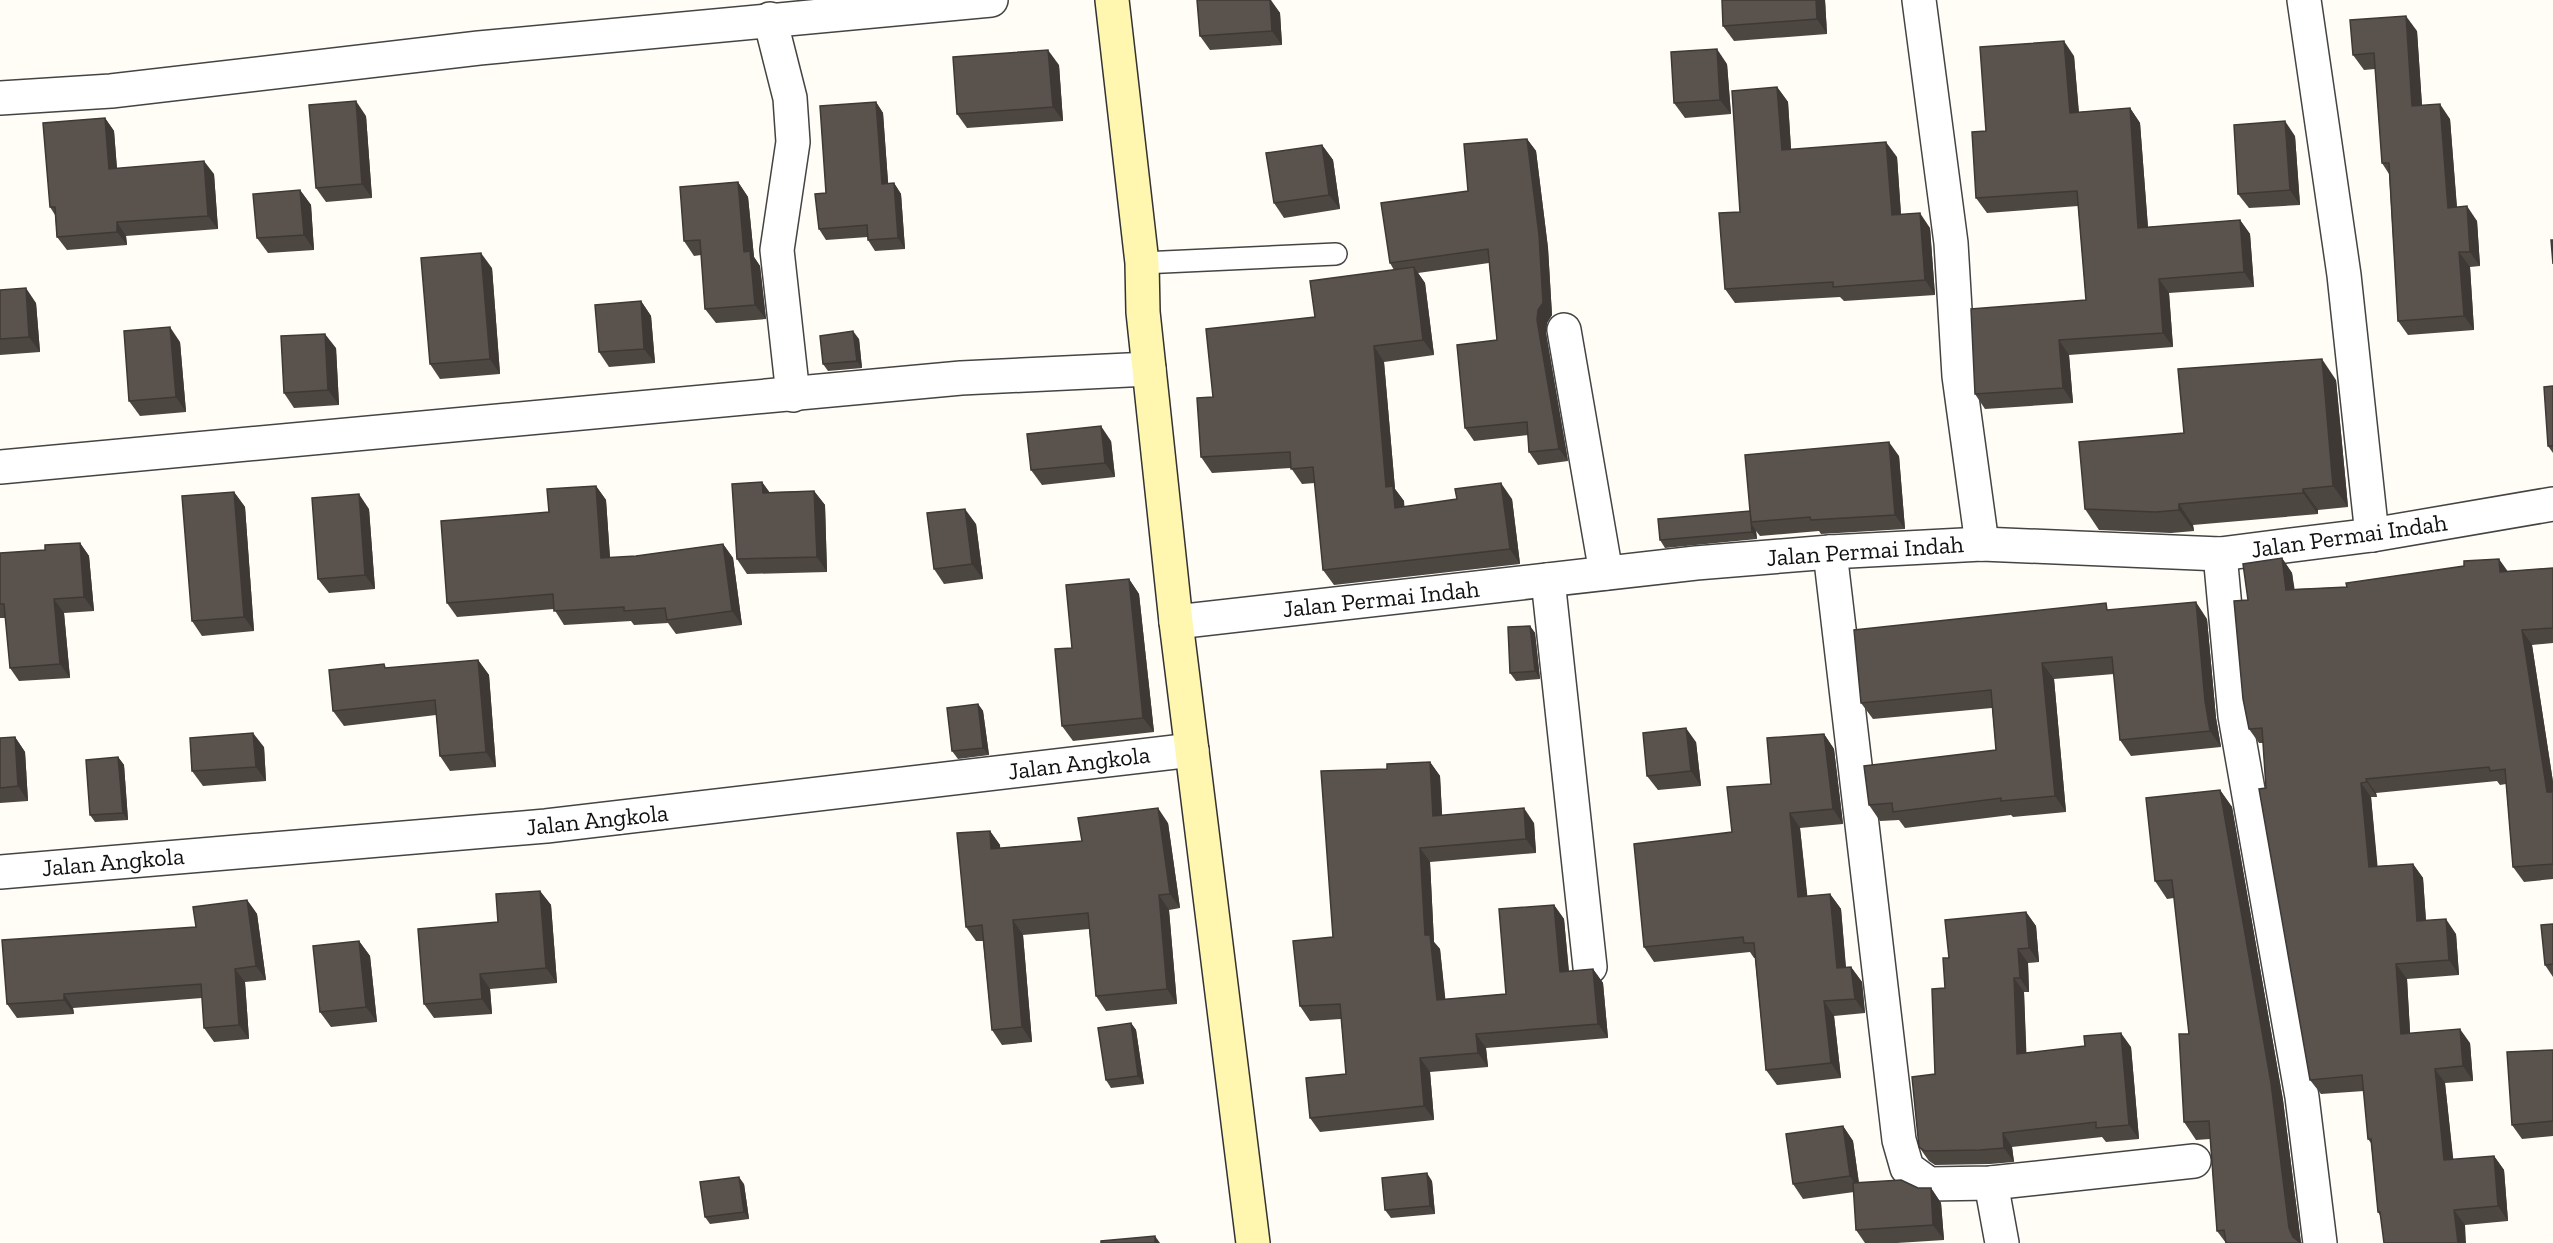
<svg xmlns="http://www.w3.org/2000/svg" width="2553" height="1243" font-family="'Zilla Slab',serif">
<rect width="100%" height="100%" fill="#fffdf5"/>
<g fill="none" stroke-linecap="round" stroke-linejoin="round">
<g stroke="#444" stroke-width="24">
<polyline id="lane" points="1142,263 1336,254"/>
</g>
<g stroke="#444" stroke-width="36">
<g id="street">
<polyline points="1919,0 1951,243 1959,376 1982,544"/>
<polyline points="2304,0 2344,275 2372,535"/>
<polyline points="770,19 790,98 793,142 777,250 793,395"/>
<polyline points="0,98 111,91 479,48 991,0"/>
<polyline points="1564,330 1606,573"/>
<polyline points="0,467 961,378 1149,369"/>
<polyline points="1830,552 1899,1140 1907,1168 1929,1184 1991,1183 2194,1161"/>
<polyline points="2220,554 2235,716 2302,1097 2320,1243"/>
<polyline points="1548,580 1590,967"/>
<polyline points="1176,622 1696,563 1830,552 1982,544 2220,554 2372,535 2553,504"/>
<polyline points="0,872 546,826 1192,750"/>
<polyline points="1991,1183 2002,1243"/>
</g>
</g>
<g stroke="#333" stroke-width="36">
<polyline id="secondary" points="1112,0 1142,263 1143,312 1176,622 1253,1243"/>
</g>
<use href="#lane" stroke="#fff" stroke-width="21"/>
<use href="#street" stroke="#fff" stroke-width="33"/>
<use href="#secondary" stroke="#fff6b0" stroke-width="33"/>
</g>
<g fill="#4d4742">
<polygon points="1197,0 1271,0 1280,13 1282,45 1210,50 1200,36"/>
<polygon points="1825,0 1827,34 1734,41 1723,26"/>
<polygon points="2417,31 2422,105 2450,119 2457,207 2477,221 2480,266 2470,267 2474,330 2408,335 2398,321 2389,174 2382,163 2375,69 2364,70 2353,55"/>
<polygon points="2074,56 2079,112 2130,108 2140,123 2148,227 2240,220 2250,234 2254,287 2169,293 2173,347 2069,355 2073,403 1985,409 1975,394 2086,300 2078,206 1987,213 1976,198 1986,131"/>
<polygon points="1727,64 1731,114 1685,118 1674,103"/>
<polygon points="1059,65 1063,121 967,128 957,114"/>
<polygon points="1777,87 1788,102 1791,149 1897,157 1901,214 1930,228 1935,295 1844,301 1840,297 1735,303 1725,289 1740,212"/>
<polygon points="876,102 883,113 888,183 894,183 901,194 905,249 875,251 868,240 868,237 826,240 819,229 826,193"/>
<polygon points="366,116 372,198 326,202 316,188"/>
<polygon points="105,118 114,131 117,168 214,174 218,229 126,236 127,245 67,250 57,237 55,215 50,207"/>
<polygon points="2295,136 2300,205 2249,208 2238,194"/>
<polygon points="1527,139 1536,151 1548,248 1552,315 1547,323 1546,333 1568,461 1538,465 1529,452 1528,435 1474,441 1465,428 1497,340 1489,263 1418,273 1425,283 1434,355 1384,362 1395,489 1404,501 1404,507 1512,499 1520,564 1334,585 1323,570 1315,483 1302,484 1291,468 1212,473 1201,457 1213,397 1315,317 1394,270 1390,263 1468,191"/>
<polygon points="1322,145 1333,160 1340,209 1284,218 1274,203"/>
<polygon points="738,182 748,197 754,257 760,266 766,319 716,323 705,309 701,255 694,256 684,241"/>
<polygon points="300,190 311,205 314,250 268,253 257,238"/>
<polygon points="492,268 500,374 440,379 430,364"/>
<polygon points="0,290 36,303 40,352 0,355"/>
<polygon points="641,301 651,316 655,363 609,367 599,352"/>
<polygon points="859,339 862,368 828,371 823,364"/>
<polygon points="180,342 186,412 140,416 129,401"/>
<polygon points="336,348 339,405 294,408 284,393"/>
<polygon points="2336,380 2348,507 2318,510 2318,514 2193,525 2194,531 2171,533 2099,530 2085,509 2184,433"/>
<polygon points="2553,386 2553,453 2548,446"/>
<polygon points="1111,441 1115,477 1042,485 1031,470"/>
<polygon points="1899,456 1905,529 1821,534 1819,531 1760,536 1756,531 1757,539 1665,548 1660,540 1750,511"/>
<polygon points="762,482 769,492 814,491 825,505 827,572 747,574 737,559"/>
<polygon points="596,486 606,500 610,558 636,556 723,544 733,558 742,625 676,634 668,623 634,625 631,621 564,625 554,609 457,617 447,603 549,512"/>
<polygon points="234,492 245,507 254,631 202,636 192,621"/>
<polygon points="369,509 375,589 329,593 318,579"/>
<polygon points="976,524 983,579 944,584 934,569"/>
<polygon points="80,543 89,556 94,611 64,613 70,678 19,681 10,668 6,618 0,618 0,553 45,550"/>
<polygon points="2282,558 2292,573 2294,589 2347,587 2508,571 2553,568 2553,643 2532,645 2553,782 2553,879 2524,882 2513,867 2506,784 2500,785 2497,781 2376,793 2377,797 2371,797 2377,866 2413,864 2423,878 2426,921 2456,934 2459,975 2407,979 2410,1033 2470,1043 2473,1081 2445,1083 2453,1160 2494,1156 2504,1170 2508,1221 2465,1225 2381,1217 2378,1212 2371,1143 2368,1139 2364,1091 2321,1094 2310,1080 2266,788 2263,743 2259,743 2249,729 2248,600"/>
<polygon points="1129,579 1139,594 1154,732 1073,741 1062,726 1072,648"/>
<polygon points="2111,610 2207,619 2216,718 2221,747 2131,756 2120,740 2114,674 2054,679 2066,812 2013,817 2011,815 1905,828 1899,820 1880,821 1869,805 1996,750 1992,708 1873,719 1861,703"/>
<polygon points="1530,626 1535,633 1540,679 1516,681 1510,673"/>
<polygon points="478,660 489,675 496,767 450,771 440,756 436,715 344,726 333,711"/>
<polygon points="978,704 983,711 989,755 958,759 952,751"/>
<polygon points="1824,734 1834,749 1843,824 1800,828 1807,896 1830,894 1841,909 1846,967 1851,967 1862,982 1865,1013 1834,1016 1841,1078 1777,1085 1766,1070 1755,958 1754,958 1750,952 1654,962 1644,947 1771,784"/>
<polygon points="15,737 25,752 28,801 0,803 0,738"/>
<polygon points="1696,742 1701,786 1658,790 1647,776"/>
<polygon points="264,747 266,781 203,786 192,771"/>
<polygon points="118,757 124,765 128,820 95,822 90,815"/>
<polygon points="1430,762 1440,776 1442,815 1534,823 1536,853 1430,862 1434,942 1440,949 1445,999 1506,994 1554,905 1564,919 1569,971 1593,969 1603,983 1608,1038 1486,1048 1488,1067 1430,1072 1434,1120 1320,1132 1310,1118 1346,1074 1341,1019 1310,1021 1300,1006 1333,937 1387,769"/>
<polygon points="2220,790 2232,807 2283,1100 2301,1243 2226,1243 2217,1231 2210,1139 2196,1140 2184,1122 2189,1034 2174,898 2167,899 2155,881"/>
<polygon points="1168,823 1180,908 1169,910 1177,1004 1106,1011 1096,996 1089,929 1023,935 1032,1042 1002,1045 992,1030 983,941 976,941 966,927 990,831 1000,845 1000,848 1082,841"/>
<polygon points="540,891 551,905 557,983 490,989 492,1014 434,1018 424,1004 498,922"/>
<polygon points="247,900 257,914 266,980 245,982 249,1039 214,1042 204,1028 202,998 73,1008 74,1014 17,1018 7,1004 196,927"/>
<polygon points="2026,912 2036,926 2039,962 2028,963 2029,992 2024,992 2026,1053 2131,1047 2139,1139 2106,1142 2102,1137 2012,1147 2014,1162 1990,1164 1935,1165 1929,1161 1919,1147 1935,1074 1945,988"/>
<polygon points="2553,924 2553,977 2545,965"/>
<polygon points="359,941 370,956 377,1022 331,1027 320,1012"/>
<polygon points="1131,1023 1136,1030 1144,1084 1111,1088 1106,1080"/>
<polygon points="2553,1050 2553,1136 2522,1139 2512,1125"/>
<polygon points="1843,1126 1853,1141 1859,1183 1918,1188 1931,1188 1941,1203 1944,1240 1897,1243 1865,1243 1856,1230 1854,1192 1803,1199 1793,1184"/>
<polygon points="1432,1181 1435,1214 1391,1218 1385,1210"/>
<polygon points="744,1184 749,1219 710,1224 705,1217"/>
</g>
<g fill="#3f3936">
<polygon points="1270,0 1280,13 1282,45 1272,31"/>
<polygon points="1816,0 1825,0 1827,34 1817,19"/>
<polygon points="2406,16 2417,31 2423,121 2412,106"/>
<polygon points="2064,41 2074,56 2080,128 2070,113"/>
<polygon points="1717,49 1727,64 1731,114 1720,100"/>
<polygon points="1048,50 1059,65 1063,121 1053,107"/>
<polygon points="1777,87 1788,102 1792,164 1782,150"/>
<polygon points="356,101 366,116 372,198 362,184"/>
<polygon points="876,102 883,113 889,195 882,184"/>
<polygon points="2440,104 2450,119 2458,223 2448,208"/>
<polygon points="2130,108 2140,123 2149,242 2138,228"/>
<polygon points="105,118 114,131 118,183 109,169"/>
<polygon points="2285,121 2295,136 2300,205 2290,190"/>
<polygon points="1527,139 1536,151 1548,248 1552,315 1547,323 1546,333 1568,461 1559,449 1537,320"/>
<polygon points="1886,142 1897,157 1902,230 1892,215"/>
<polygon points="1322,145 1333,160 1340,209 1329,195"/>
<polygon points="204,161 214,174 218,229 208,216"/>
<polygon points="738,182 748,197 754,257 760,266 766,319 755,305 744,252"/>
<polygon points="894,183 901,194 905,249 898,238"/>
<polygon points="300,190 311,205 314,250 304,235"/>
<polygon points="2467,206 2477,221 2480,266 2470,252"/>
<polygon points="1920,213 1930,228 1935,295 1925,280"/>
<polygon points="2240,220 2250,234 2254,287 2244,272"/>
<polygon points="117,222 126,236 127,245 117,232"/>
<polygon points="2459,252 2470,267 2474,330 2464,316"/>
<polygon points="481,253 492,268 500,374 490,359"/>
<polygon points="1414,267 1425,283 1434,355 1423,340"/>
<polygon points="2159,279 2169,293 2173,347 2163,333"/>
<polygon points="26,288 36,303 40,352 29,337"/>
<polygon points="641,301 651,316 655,363 644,349"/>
<polygon points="170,327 180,342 186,412 176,397"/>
<polygon points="853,331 859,339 862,368 857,361"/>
<polygon points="325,334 336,348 339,405 328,390"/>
<polygon points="2059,340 2069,355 2073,403 2063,388"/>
<polygon points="1374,346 1384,362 1395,489 1404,501 1406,524 1395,508 1386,487"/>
<polygon points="2322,359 2336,380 2348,507 2333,486"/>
<polygon points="1101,426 1111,441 1115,477 1105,463"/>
<polygon points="1889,442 1899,456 1905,529 1895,515"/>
<polygon points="762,482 773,497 763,493"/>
<polygon points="1501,483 1512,499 1520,564 1510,549"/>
<polygon points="596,486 606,500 611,572 601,558"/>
<polygon points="2303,489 2318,510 2318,514 2303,493"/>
<polygon points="814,491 825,505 827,572 817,557"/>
<polygon points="234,492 245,507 254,631 244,617"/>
<polygon points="359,494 369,509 375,589 365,575"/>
<polygon points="2179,504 2193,525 2194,531 2179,510"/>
<polygon points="965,509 976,524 983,579 972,564"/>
<polygon points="1751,523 1756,531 1757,539 1752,532"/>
<polygon points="80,543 89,556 94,611 84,597"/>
<polygon points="723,544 733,558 742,625 732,611"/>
<polygon points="2282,558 2292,573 2297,604 2286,590"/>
<polygon points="2499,559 2509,573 2500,572"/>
<polygon points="1129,579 1139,594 1154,732 1143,718"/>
<polygon points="54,599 64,613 70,678 60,664"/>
<polygon points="2196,602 2207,619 2216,718 2221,747 2210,731 2205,701"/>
<polygon points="1530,626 1535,633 1540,679 1535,671"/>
<polygon points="2522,630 2532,645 2553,782 2553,801 2547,792"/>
<polygon points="478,660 489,675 496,767 486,752"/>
<polygon points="2042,663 2054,679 2066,812 2055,796"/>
<polygon points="978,704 983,711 989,755 983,748"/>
<polygon points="1686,728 1696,742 1701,786 1691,771"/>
<polygon points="253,733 264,747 266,781 256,767"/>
<polygon points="1824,734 1834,749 1843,824 1833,809"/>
<polygon points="15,737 25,752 28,801 18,786"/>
<polygon points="118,757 124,765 128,820 123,813"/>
<polygon points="1430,762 1440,776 1443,831 1433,816"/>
<polygon points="2366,779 2376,793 2377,797 2367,782"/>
<polygon points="2361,783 2371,797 2379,881 2369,867"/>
<polygon points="2220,790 2232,807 2283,1100 2301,1243 2293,1237 2289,1228"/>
<polygon points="1158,808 1168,823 1180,908 1170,894"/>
<polygon points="1524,808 1534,823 1536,853 1526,839"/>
<polygon points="1790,813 1800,828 1809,911 1798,897"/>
<polygon points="990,831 1000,845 1002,864 991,849"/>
<polygon points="1420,848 1430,862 1434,942 1440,949 1447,1014 1437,1000 1425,935"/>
<polygon points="2413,864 2423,878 2427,936 2417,921"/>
<polygon points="540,891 551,905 557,983 546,968"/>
<polygon points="1830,894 1841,909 1847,983 1837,968"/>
<polygon points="1159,895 1169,910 1177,1004 1167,989"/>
<polygon points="247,900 257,914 266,980 256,966"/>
<polygon points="1554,905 1564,919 1570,986 1560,972"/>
<polygon points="2026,912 2036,926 2039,962 2029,948"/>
<polygon points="2446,919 2456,934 2459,975 2449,960"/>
<polygon points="1013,920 1023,935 1032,1042 1022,1027"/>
<polygon points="359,941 370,956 377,1022 366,1007"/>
<polygon points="2018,949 2028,963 2029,992 2020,978"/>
<polygon points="2396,964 2407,979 2411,1048 2401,1034"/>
<polygon points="1851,967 1862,982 1865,1013 1855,999"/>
<polygon points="235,969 245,982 249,1039 239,1025"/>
<polygon points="1593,969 1603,983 1608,1038 1598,1024"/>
<polygon points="480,974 490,989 492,1014 482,999"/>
<polygon points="2014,978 2024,992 2027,1067 2017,1054"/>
<polygon points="64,994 73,1008 74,1014 64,1000"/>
<polygon points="1824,1001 1834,1016 1841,1078 1831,1063"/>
<polygon points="1131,1023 1136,1030 1144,1084 1138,1076"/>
<polygon points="2460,1029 2470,1043 2473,1081 2463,1066"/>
<polygon points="2121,1033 2131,1047 2139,1139 2129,1125"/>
<polygon points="1476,1034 1486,1048 1488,1067 1478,1053"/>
<polygon points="1420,1058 1430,1072 1434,1120 1424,1106"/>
<polygon points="2435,1069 2445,1083 2455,1175 2444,1160"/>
<polygon points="1843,1126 1853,1141 1860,1191 1850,1176"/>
<polygon points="2003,1133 2012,1147 2014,1162 2004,1148"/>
<polygon points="2494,1156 2504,1170 2508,1221 2498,1206"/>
<polygon points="1427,1173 1432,1181 1435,1214 1430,1206"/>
<polygon points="739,1177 744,1184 749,1219 744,1212"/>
<polygon points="1931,1188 1941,1203 1944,1240 1933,1225"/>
<polygon points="2454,1210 2465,1225 2466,1243 2458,1243"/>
<polygon points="1155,1236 1160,1243 1155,1243"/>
</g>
<g fill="#5a524d" stroke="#3f3936" stroke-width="1.5">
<polygon points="1197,0 1270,0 1272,31 1200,36"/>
<polygon points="1722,0 1816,0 1817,19 1723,26"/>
<polygon points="2406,16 2412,106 2440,104 2448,208 2467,206 2470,252 2459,252 2464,316 2398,321 2389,163 2382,163 2374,53 2353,55 2350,20"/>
<polygon points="2064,41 2070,113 2130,108 2138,228 2240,220 2244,272 2159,279 2163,333 2059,340 2063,388 1975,394 1971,309 2086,300 2077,191 1976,198 1972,132 1986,131 1980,47"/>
<polygon points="1717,49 1720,100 1674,103 1671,52"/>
<polygon points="1048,50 1053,107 957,114 953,57"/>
<polygon points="1777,87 1782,150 1886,142 1892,215 1920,213 1925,280 1833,287 1833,282 1725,289 1719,213 1740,212 1732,91"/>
<polygon points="356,101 362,184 316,188 309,105"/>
<polygon points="876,102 882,184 894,183 898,238 868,240 867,225 819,229 815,194 826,193 820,106"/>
<polygon points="105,118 109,169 204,161 208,216 117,222 117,232 57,237 55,207 50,207 43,123"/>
<polygon points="2285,121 2290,190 2238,194 2234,125"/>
<polygon points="1527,139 1539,235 1543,303 1538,310 1537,320 1559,449 1529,452 1527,422 1465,428 1457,345 1497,340 1488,249 1390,263 1381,203 1468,191 1464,144"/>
<polygon points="1322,145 1329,195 1274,203 1266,153"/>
<polygon points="738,182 744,252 750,251 755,305 705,309 700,240 684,241 680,187"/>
<polygon points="300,190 304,235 257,238 253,194"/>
<polygon points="2551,240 2553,240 2553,264"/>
<polygon points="481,253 490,359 430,364 421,258"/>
<polygon points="1414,267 1423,340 1374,346 1386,487 1393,486 1395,508 1457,499 1455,489 1501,483 1510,549 1323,570 1313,467 1291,469 1290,452 1201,457 1197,398 1213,397 1206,329 1315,317 1310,281"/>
<polygon points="26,288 29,337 0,339 0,290"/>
<polygon points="641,301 644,349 599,352 595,305"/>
<polygon points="170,327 176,397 129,401 124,331"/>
<polygon points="853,331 857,361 823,364 820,336"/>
<polygon points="325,334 328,390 284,393 281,336"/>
<polygon points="2322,359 2333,486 2303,489 2303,493 2179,504 2179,510 2156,512 2085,509 2079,442 2184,433 2178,369"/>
<polygon points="2553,386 2553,446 2548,446 2544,387"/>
<polygon points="1101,426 1105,463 1031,470 1027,434"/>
<polygon points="1889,442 1895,515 1811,520 1810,517 1751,522 1745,455"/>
<polygon points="762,482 763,493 814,491 817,557 737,559 732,484"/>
<polygon points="596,486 601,558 636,556 723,544 732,611 667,620 665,608 624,611 624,607 554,611 553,594 447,603 441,521 549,512 547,489"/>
<polygon points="234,492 244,617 192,621 182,496"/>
<polygon points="359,494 365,575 318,579 312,498"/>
<polygon points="965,509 972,564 934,569 927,513"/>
<polygon points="1750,511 1752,532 1660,540 1658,519"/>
<polygon points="80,543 84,597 54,599 60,664 10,668 4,604 0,604 0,553 45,550 45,545"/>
<polygon points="2282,558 2286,590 2347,587 2346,583 2464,566 2464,561 2499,559 2500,572 2553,568 2553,628 2522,630 2547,792 2553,792 2553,864 2513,867 2505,769 2490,771 2489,767 2366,779 2367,782 2361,783 2369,867 2413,864 2417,921 2446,919 2449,960 2396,964 2401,1034 2460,1029 2463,1066 2435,1069 2444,1160 2494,1156 2498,1206 2454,1210 2458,1243 2384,1243 2380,1212 2378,1212 2371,1139 2368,1139 2362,1075 2310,1080 2259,789 2266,788 2262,728 2249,729 2243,699 2234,601 2248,600 2243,564"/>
<polygon points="1129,579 1143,718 1062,726 1055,649 1072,648 1066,585"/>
<polygon points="2196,602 2205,701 2210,731 2120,740 2112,657 2042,663 2055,796 2001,801 2001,798 1893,812 1892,803 1869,805 1864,766 1996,750 1991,690 1861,703 1854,630 2106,603 2107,610"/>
<polygon points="1530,626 1535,671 1510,673 1508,627"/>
<polygon points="478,660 486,752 440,756 435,700 333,711 329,670 384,664 385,668"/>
<polygon points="978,704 983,748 952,751 947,708"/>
<polygon points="1686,728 1691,771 1647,776 1643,733"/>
<polygon points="253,733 256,767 192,771 190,738"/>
<polygon points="1824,734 1833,809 1790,813 1798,897 1830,894 1837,968 1851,967 1855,999 1824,1001 1831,1063 1766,1070 1754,943 1744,943 1743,937 1644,947 1634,844 1732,832 1727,787 1771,784 1767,738"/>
<polygon points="15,737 18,786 0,788 0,738"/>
<polygon points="118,757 123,813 90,815 86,760"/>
<polygon points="1430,762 1433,816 1524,808 1526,839 1420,848 1425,935 1430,935 1437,1000 1506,994 1499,909 1554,905 1560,972 1593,969 1598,1024 1476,1034 1478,1053 1420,1058 1424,1106 1310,1118 1306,1078 1346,1074 1340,1004 1300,1006 1293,941 1333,937 1321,771 1387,769 1387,764"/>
<polygon points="2220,790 2271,1083 2289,1228 2293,1237 2301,1243 2226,1243 2224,1230 2217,1231 2209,1121 2184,1122 2179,1034 2189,1034 2172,880 2155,881 2146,798"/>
<polygon points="1158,808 1170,894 1159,895 1167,989 1096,996 1088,913 1013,920 1022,1027 992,1030 982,925 966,927 957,833 990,831 991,849 1082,841 1078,818"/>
<polygon points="540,891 546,968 480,974 482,999 424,1004 418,929 498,922 496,894"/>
<polygon points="247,900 256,966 235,969 239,1025 204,1028 201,984 64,994 64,1000 7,1004 2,940 196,927 193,907"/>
<polygon points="2026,912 2029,948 2018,949 2020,978 2014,978 2017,1054 2085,1046 2084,1036 2121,1033 2129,1125 2096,1128 2096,1122 2003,1133 2004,1148 1980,1150 1925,1151 1919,1147 1912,1077 1935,1074 1932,989 1945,988 1943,958 1949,958 1945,920"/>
<polygon points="2553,924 2553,964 2545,965 2541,925"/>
<polygon points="359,941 366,1007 320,1012 313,946"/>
<polygon points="1131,1023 1138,1076 1106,1080 1098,1028"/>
<polygon points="2553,1050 2553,1121 2512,1125 2507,1052"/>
<polygon points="1843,1126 1850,1176 1793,1184 1786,1134"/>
<polygon points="1427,1173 1430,1206 1385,1210 1382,1178"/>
<polygon points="739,1177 744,1212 705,1217 700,1182"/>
<polygon points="1901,1180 1918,1188 1931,1188 1933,1225 1856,1230 1853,1183"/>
<polygon points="1155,1236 1155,1243 1101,1243 1101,1241"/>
</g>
<g text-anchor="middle" stroke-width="6" stroke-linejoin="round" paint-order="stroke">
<g font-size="24" fill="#111" stroke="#fff">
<text transform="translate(2349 536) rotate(-8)" y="8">Jalan Permai Indah</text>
<text transform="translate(1865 551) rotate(-4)" y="8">Jalan Permai Indah</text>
<text transform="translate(1381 599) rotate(-6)" y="8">Jalan Permai Indah</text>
<text transform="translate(1079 763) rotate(-7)" y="8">Jalan Angkola</text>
<text transform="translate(597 820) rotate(-6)" y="8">Jalan Angkola</text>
<text transform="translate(113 862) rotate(-5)" y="8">Jalan Angkola</text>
</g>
</g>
</svg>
